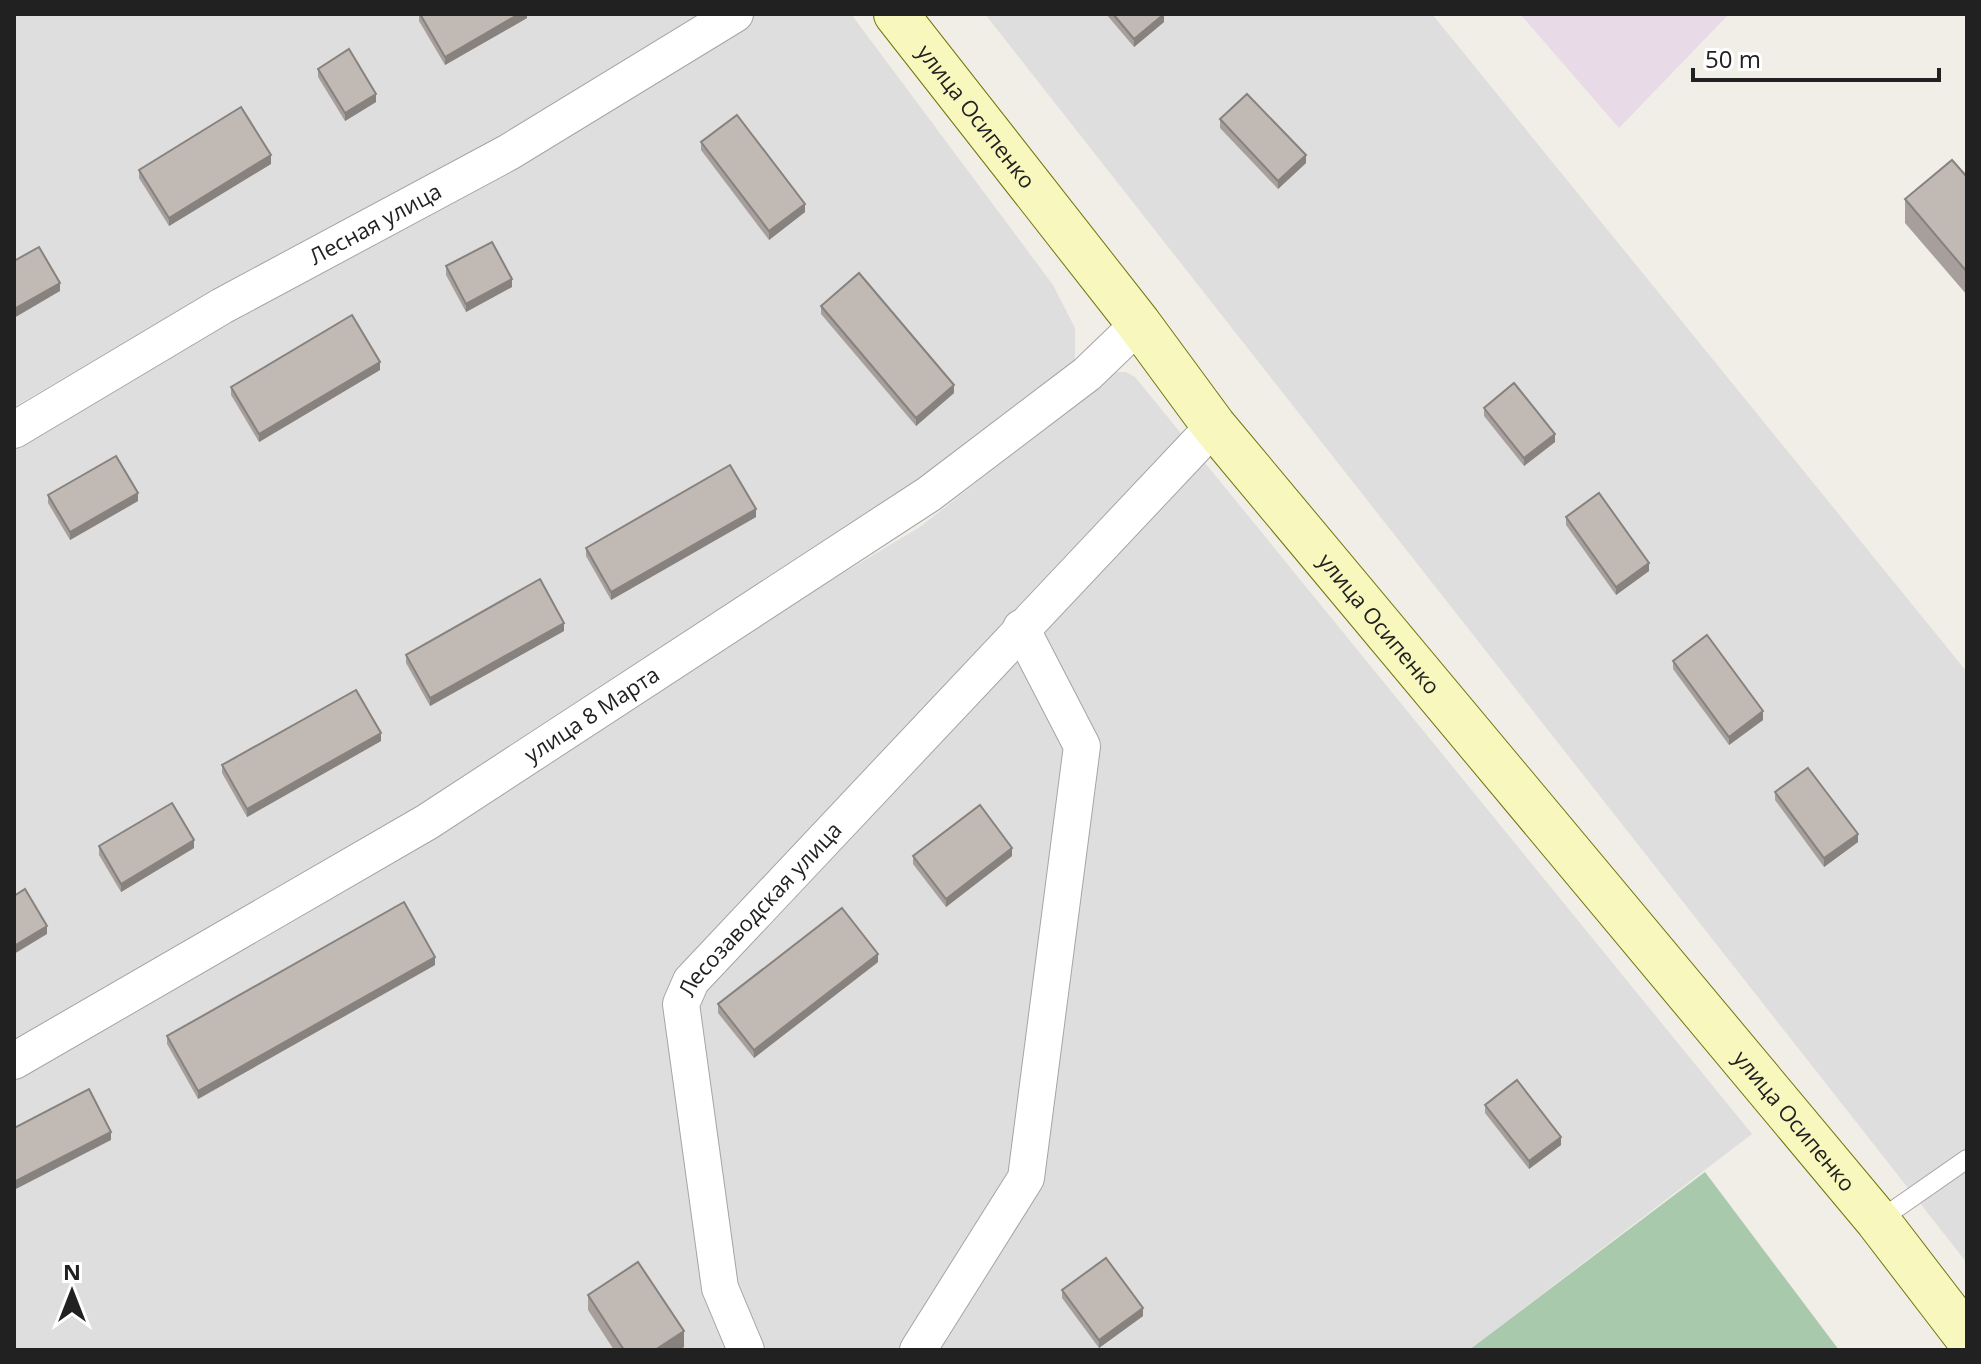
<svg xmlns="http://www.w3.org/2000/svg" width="1981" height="1364" font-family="'Open Sans',sans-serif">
<rect width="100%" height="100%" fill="#f1ede7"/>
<g fill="#dfdede">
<polygon points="14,14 711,14 510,132 214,290 14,407"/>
<polygon points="753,14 851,14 1053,285 1075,328 1075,358 1071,369 928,484 415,817 14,1048 14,445"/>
<polygon points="985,14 1432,14 1967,672 1967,1263"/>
<polygon points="1116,372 1126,372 1135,377 1752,1134 1469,1350 14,1350 14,1070 920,527"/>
</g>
<polygon fill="#e9dae7" points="1520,14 1729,14 1619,128"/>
<polygon fill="#a9c9ac" points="1705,1172 1839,1350 1469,1350"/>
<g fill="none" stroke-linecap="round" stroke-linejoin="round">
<g stroke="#a5a5a5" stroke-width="20">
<polyline id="lane" points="1878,1221 1967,1159"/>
</g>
<g stroke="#a5a5a5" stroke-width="38">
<g id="street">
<path id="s1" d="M 14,430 L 222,306 L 509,152 L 735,14"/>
<path id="s2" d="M 14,1061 L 427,822 L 929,494 L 1087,374 L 1139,324"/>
<path id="s3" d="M 746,1350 L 720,1288 L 681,1004 L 691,981 L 1214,426"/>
<polyline points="918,1350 1026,1178 1082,746 1021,628"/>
</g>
</g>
<g stroke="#717609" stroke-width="46">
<g id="secondary">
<path id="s4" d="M 896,14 L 1139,324 L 1214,426 L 1878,1221 L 1967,1337"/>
</g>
</g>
<use href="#lane" stroke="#fff" stroke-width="18"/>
<use href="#street" stroke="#fff" stroke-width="36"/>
<use href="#secondary" stroke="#f8f8be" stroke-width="44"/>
</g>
<g fill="#a69f9b">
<polygon points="419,14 527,14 527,18 445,65 419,21"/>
<polygon points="1106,14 1164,14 1164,22 1134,47"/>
<polygon points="318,69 376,102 345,121 318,77"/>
<polygon points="1220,119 1306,163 1278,189 1220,128"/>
<polygon points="701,142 805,212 769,240 701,150"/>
<polygon points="271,164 169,226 139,178 139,170"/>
<polygon points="1967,177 1967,295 1905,223 1905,199"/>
<polygon points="446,266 512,287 466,312 446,275"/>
<polygon points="821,306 954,393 916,426 821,314"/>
<polygon points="380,370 259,442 231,395 231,387"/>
<polygon points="1484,408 1555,442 1524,466 1484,416"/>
<polygon points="48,495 138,501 70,540 48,503"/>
<polygon points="756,517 611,600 586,556 586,548"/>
<polygon points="1566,517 1649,571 1616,595 1566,525"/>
<polygon points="564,631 430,706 406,663 406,655"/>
<polygon points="1673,661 1763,720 1729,745 1673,669"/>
<polygon points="381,741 247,817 222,773 222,765"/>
<polygon points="1775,792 1858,842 1824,867 1775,800"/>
<polygon points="99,846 194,848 121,892 99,855"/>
<polygon points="913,856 1012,856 946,907 913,864"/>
<polygon points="878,962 754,1058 718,1013 718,1004"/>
<polygon points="435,965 198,1099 167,1044 167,1036"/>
<polygon points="1485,1105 1561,1145 1529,1169 1485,1113"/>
<polygon points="1062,1290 1143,1316 1099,1348 1062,1298"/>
<polygon points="588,1295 684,1347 679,1350 614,1350 588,1310"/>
</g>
<g fill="#87827e">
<polygon points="519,14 527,14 527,18 445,65 445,57"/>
<polygon points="1164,14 1164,22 1134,47 1134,39"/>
<polygon points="376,94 376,102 345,121 345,113"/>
<polygon points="271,155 271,164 169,226 169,218"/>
<polygon points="1306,155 1306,163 1278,189 1278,181"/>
<polygon points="805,204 805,212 769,240 769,231"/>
<polygon points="512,279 512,287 466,312 466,304"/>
<polygon points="60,283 60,291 14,318 14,309"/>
<polygon points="380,362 380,370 259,442 259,434"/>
<polygon points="954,385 954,393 916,426 916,418"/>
<polygon points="1555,434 1555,442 1524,466 1524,458"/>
<polygon points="138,493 138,501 70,540 70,532"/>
<polygon points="756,509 756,517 611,600 611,592"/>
<polygon points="1649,563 1649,571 1616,595 1616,587"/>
<polygon points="564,623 564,631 430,706 430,698"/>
<polygon points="1763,711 1763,720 1729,745 1729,737"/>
<polygon points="381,733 381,741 247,817 247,809"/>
<polygon points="1858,834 1858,842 1824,867 1824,858"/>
<polygon points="194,840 194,848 121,892 121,884"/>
<polygon points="1012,848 1012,856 946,907 946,899"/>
<polygon points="47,926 47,934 14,954 14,946"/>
<polygon points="878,954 878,962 754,1058 754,1050"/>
<polygon points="435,957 435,965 198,1099 198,1091"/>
<polygon points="111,1132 111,1140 14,1190 14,1182"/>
<polygon points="1561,1137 1561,1145 1529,1169 1529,1161"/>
<polygon points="1143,1308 1143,1316 1099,1348 1099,1340"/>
<polygon points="684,1331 684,1347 679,1350 655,1350"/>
</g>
<g fill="#c1b9b4" stroke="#87827e" stroke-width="2">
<polygon points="420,14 519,14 445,57"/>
<polygon points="1113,14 1164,14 1134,39"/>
<polygon points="349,49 376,94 345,113 318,69"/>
<polygon points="1247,94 1306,155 1278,181 1220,119"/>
<polygon points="241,107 271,155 169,218 139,170"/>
<polygon points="737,115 805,204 769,231 701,142"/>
<polygon points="1952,160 1967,177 1967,272 1905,199"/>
<polygon points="492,242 512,279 466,304 446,266"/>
<polygon points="39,247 60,283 14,309 14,261"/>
<polygon points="859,273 954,385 916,418 821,306"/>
<polygon points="352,315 380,362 259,434 231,387"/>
<polygon points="1514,383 1555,434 1524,458 1484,408"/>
<polygon points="116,456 138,493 70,532 48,495"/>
<polygon points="730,465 756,509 611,592 586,548"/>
<polygon points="1599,493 1649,563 1616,587 1566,517"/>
<polygon points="540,579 564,623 430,698 406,655"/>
<polygon points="1707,635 1763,711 1729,737 1673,661"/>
<polygon points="356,690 381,733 247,809 222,765"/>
<polygon points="1808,768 1858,834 1824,858 1775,792"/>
<polygon points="172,803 194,840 121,884 99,846"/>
<polygon points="980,805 1012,848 946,899 913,856"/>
<polygon points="25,889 47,926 14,946 14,896"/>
<polygon points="404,902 435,957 198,1091 167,1036"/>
<polygon points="842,908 878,954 754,1050 718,1004"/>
<polygon points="1517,1080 1561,1137 1529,1161 1485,1105"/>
<polygon points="89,1089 111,1132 14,1182 14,1128"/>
<polygon points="1106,1258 1143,1308 1099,1340 1062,1290"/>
<polygon points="638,1262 684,1331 655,1350 624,1350 588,1295"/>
</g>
<g text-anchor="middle" stroke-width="6" stroke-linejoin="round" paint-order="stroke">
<g font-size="22" fill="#212121" stroke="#fff">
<text dy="8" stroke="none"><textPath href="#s4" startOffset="130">улица Осипенко</textPath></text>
<text dy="8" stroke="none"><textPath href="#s1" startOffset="416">Лесная улица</textPath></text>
<text dy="8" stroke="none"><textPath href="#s4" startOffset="778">улица Осипенко</textPath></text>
<text dy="8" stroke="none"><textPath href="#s2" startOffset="674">улица 8 Марта</textPath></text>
<text dy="8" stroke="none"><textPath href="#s3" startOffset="478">Лесозаводская улица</textPath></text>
<text dy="8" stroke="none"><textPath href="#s4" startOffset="1426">улица Осипенко</textPath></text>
</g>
</g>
<rect width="1981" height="1364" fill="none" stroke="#212121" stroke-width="32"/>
<g transform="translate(72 1292)" stroke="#ffffff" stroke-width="6" paint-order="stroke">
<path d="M0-6L14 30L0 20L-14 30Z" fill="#212121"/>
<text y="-12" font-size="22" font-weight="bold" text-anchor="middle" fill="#212121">N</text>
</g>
<path d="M1693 68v12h246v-12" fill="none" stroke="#212121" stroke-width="4"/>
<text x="1705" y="68" font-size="24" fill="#212121" stroke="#ffffff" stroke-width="6" paint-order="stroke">50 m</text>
</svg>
